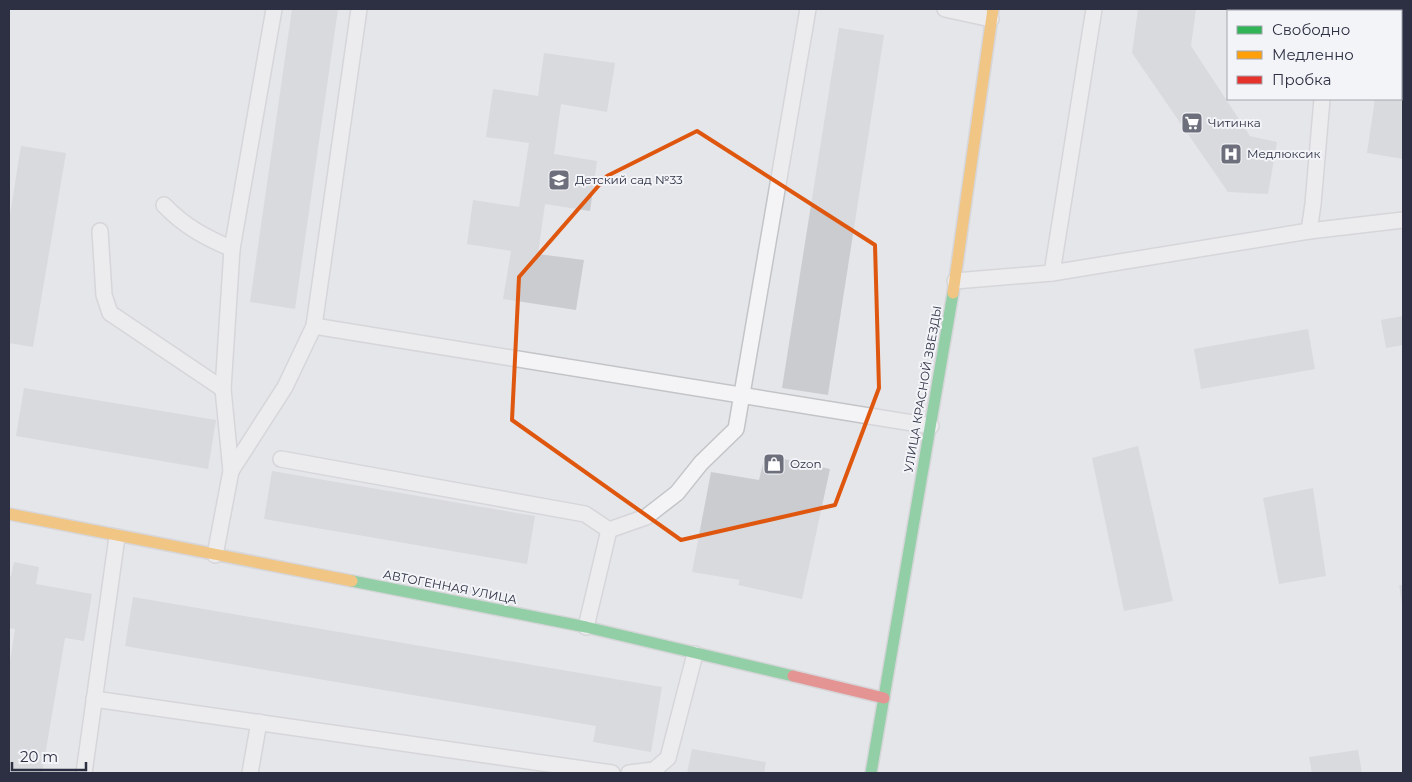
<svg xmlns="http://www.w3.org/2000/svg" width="1412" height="782" font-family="Montserrat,sans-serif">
<rect width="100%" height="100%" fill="#e5e6e9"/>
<g fill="#cbccd0">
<polygon points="292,9 338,9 295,309 250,302"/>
<polygon points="1138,9 1196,9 1191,46 1250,136 1277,142 1268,194 1228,192 1132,53"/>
<polygon points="839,28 884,35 828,395 782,388"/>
<polygon points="544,53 615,63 607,112 561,104 554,154 597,161 590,211 545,204 538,254 584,260 576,310 503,299 511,251 467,244 473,200 519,207 529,143 486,137 493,89 538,96"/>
<polygon points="1401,97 1403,97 1403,159 1367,153 1375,99 1401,99"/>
<polygon points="21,146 66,153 33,347 9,343 9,221"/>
<polygon points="1403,316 1403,345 1386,348 1381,320"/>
<polygon points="1308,329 1315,369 1201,389 1194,349"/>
<polygon points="24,388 216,420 208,469 16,436"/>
<polygon points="1138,446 1173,601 1124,611 1092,458"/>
<polygon points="765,455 830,469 802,599 738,585 740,580 692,572 711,472 759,480"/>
<polygon points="272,471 535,516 527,564 264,519"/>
<polygon points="1313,488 1326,576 1279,584 1263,498"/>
<polygon points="14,562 39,567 36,584 92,594 84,641 65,638 42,773 9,773 9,668 15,629 9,628 9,576 11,576"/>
<polygon points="1399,585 1403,585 1403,604 1402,604"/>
<polygon points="133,597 662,687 651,752 593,742 596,726 125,646"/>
<polygon points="692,749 766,762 764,773 687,773"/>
<polygon points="1358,750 1362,773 1312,773 1309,757"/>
</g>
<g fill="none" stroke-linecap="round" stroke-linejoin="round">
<g stroke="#c3c4c7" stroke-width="18">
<g id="lane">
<polyline points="945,9 991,19"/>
<polyline points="1250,11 1250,9"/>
<polyline points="1401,46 1403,46"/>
<path d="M 164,205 C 185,227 205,237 232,249"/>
<polyline points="100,231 104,295 110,313 223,389"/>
<polyline points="1309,231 1313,204 1322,99"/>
<polyline points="1052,273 1094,9"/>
<polyline points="955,281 1052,273 1309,231 1403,220"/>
<polyline points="314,326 931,426"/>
<polyline points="281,459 585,514 609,530"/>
<polyline points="231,471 223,389 232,249 274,9"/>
<polyline points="215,555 231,471 285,387 314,326 359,9"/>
<polyline points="586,627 609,530 646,517 677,493 701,463 736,429 808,9"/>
<polyline points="94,699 612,773"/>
<polyline points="84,773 117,537"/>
<polyline points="250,773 259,722"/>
<polyline points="629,773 654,770 668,758 695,654"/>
</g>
</g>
<g stroke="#c3c4c7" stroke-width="14">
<g id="fast">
<polyline points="352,581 586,627 793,676"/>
<polyline points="871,773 953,293"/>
</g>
</g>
<g stroke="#c3c4c7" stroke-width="14">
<g id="slow">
<polyline points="953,293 993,9"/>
<polyline points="9,514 352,581"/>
</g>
</g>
<g stroke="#c3c4c7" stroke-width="14">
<polyline id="jam" points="793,676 884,698"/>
</g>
<use href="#lane" stroke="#f4f4f6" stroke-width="15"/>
<use href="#fast" stroke="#30b455" stroke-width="11"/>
<use href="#slow" stroke="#ff9f0a" stroke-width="11"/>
<use href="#jam" stroke="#e5322d" stroke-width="11"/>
</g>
<path d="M0 0H1412V782H0ZM 697,131 L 875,245 L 879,388 L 835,505 L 681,540 L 512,420 L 519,277 L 607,176 Z" fill="#e5e6e9" fill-opacity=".55" fill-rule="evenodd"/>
<path fill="none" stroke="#df570f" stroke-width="4" stroke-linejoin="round" d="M 697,131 L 875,245 L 879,388 L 835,505 L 681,540 L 512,420 L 519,277 L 607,176 Z"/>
<defs>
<g id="supermarket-square" transform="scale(1.125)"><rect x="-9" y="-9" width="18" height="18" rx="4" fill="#6d707c" stroke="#f3f4f8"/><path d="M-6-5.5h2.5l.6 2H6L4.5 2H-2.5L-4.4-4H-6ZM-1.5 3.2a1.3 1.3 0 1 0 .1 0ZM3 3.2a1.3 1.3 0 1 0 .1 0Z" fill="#fff"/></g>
<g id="hospital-square" transform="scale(1.125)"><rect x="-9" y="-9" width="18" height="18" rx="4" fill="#6d707c" stroke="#f3f4f8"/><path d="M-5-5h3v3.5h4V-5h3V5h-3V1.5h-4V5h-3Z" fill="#fff"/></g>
<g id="school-square" transform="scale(1.125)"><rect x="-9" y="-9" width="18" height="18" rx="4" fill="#6d707c" stroke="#f3f4f8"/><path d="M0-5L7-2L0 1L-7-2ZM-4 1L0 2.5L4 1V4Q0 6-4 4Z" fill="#fff"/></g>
<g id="shop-square" transform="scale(1.125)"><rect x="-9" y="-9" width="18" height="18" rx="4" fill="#6d707c" stroke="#f3f4f8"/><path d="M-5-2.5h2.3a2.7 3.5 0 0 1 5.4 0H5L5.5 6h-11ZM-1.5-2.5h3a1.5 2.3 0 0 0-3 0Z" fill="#fff"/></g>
</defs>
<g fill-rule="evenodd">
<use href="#supermarket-square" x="1192" y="123"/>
<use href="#hospital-square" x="1231" y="154"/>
<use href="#school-square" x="559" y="180"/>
<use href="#shop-square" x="774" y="464"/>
</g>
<g text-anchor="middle" stroke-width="4" stroke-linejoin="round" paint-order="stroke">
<g font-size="12" fill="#2c3042" stroke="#f3f4f8" text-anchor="start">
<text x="1208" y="127">Читинка</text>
<text x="1247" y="158">Медлюксик</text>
<text x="575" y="184">Детский сад №33</text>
<text x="790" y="468">Ozon</text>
</g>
<g font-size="12" fill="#2c3042" stroke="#f3f4f8">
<text transform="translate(923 389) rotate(-80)" y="4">УЛИЦА КРАСНОЙ ЗВЕЗДЫ</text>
<text transform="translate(450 587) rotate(11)" y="4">АВТОГЕННАЯ УЛИЦА</text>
</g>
</g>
<rect width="1412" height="782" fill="none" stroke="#2c3042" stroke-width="20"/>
<rect x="1227" y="10" width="175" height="90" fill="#f3f4f8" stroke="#a3a6af"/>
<rect x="1237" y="26" width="25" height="8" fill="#30b455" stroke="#a3a6af"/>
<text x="1272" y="35" font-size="15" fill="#2c3042">Свободно</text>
<rect x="1237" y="51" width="25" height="8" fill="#ff9f0a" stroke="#a3a6af"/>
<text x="1272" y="60" font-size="15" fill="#2c3042">Медленно</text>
<rect x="1237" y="76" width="25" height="8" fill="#e5322d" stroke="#a3a6af"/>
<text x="1272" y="85" font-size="15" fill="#2c3042">Пробка</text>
<path d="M12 762v8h74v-8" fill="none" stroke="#2c3042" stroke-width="2.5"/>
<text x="20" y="762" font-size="15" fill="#2c3042" stroke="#f3f4f8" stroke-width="4" paint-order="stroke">20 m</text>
</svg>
